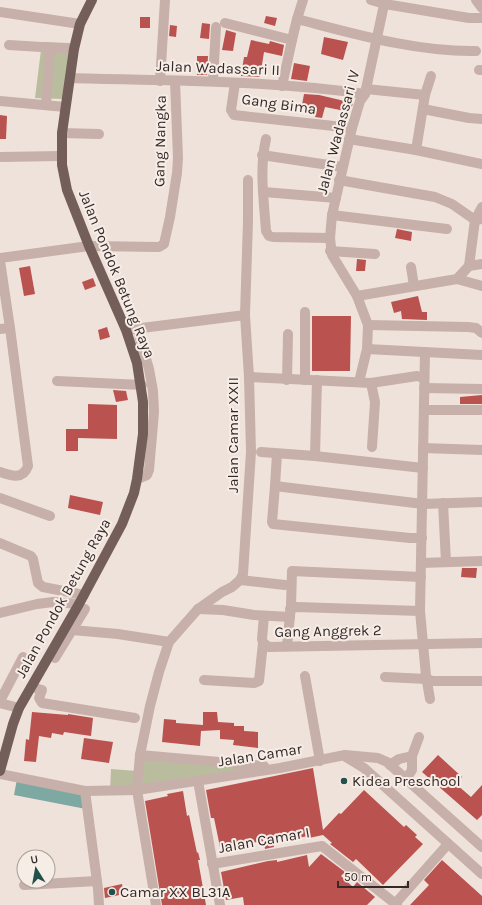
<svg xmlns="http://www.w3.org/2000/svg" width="482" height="905" font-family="Karla,sans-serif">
<rect width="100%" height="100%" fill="#efe2db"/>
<g fill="#b9bd9d">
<polygon points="42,42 70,43 63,99 35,98"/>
<polygon points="142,757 277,768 138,790"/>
<polygon points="111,769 137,771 137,790 110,791"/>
</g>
<polygon fill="#7da9a2" points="17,779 84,792 86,809 14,795"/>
<g fill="#ba524f">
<polygon points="266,16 277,18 275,26 264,23"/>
<rect x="140" y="17" width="10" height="11"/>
<polygon points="202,23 210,24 209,39 200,38"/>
<polygon points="170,25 177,26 176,37 169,36"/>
<polygon points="226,30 236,33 233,51 222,50"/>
<polygon points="324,37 348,42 343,60 321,54"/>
<polygon points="251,40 269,44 270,41 284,45 282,56 264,52 260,77 241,76 244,57 247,57"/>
<polygon points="197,56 208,56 207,75 197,75"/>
<polygon points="294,63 310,66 307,81 291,79"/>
<polygon points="304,94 319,95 353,103 350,112 325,107 322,118 315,117 317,108 302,105"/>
<polygon points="0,115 7,116 6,139 0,139"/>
<polygon points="397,229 412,232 411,241 395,238"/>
<polygon points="357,259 366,260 365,271 356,271"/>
<polygon points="30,266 35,294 24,296 19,268"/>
<polygon points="93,278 96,286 85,290 82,282"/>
<polygon points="418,296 422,312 427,312 427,320 402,319 401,311 394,313 391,302"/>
<polygon points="312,316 351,316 350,371 312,371"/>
<polygon points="107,327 110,337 100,340 98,330"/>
<polygon points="113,390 126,391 128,400 116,402"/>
<polygon points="482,395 482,404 460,404 460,397"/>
<polygon points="88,404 117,405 117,439 78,438 78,451 66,451 66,429 88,429"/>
<polygon points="70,495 103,502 100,515 68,508"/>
<polygon points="462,568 477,568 476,578 461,577"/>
<polygon points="32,712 68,715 68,714 93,718 91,736 64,732 63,735 52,733 51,738 39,736 36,762 24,761 26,739 29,740"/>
<polygon points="203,712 217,712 218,722 234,723 234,726 244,726 244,731 258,732 258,748 233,745 234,740 220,739 220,730 201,731 200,746 162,742 164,719 176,720 176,723 203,725"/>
<polygon points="84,738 113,742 109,763 81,759"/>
<polygon points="438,755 462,777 456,784 471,797 482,785 482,815 477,820 422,772"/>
<polygon points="313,768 323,830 339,813 341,814 364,790 404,827 406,825 417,835 415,837 423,844 383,885 356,859 353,862 330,844 332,843 323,835 309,838 308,836 273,843 274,847 265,849 264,841 239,845 239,843 220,847 214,818 211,818 206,790"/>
<polygon points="183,791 187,816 189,815 197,853 198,852 200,860 198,860 206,905 162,905 145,801 168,796 167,794"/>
<polygon points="321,854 345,872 341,876 353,887 357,882 375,897 367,905 244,905 243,897 226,900 221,872 268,861 277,860 277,862 307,855 309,867"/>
<polygon points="442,860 482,896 482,905 410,905 429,885 424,880"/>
<polygon points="122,884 124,894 105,898 104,888"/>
</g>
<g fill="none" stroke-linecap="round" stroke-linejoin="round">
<g stroke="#c6b0a9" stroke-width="10">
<polyline points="371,0 385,4 469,18 482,18"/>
<polyline points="476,0 482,8"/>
<polyline points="0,12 80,24"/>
<path d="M 297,19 C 355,34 416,52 476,51"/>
<polyline points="225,23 292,40 297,19 303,0"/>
<polyline points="9,45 74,49"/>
<polyline points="479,70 482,70"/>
<path d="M 70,78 C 168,81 267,80 365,94"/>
<polyline points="160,81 165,0"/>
<polyline points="213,81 216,27"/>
<polyline points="235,83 231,110 234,115 352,128"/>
<polyline points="282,86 292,40"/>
<polyline points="366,89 425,95"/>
<polyline points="0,101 65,107"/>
<polyline points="46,104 50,48"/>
<polyline points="423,109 469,118 482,119"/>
<polyline points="62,133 99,134"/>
<path d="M 266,139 C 259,169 264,201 266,231 L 269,236 L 273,237 L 330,238"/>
<polyline points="349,139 416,150 482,164"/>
<polyline points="416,150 425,95 431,76"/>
<polyline points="262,155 342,167"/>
<polyline points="0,157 61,156"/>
<polyline points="339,180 435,197 452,204 475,220 482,219"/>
<polyline points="264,192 336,198"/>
<polyline points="332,215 447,229"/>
<polyline points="330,251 375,254"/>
<polyline points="0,258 89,246 159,247 164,244 170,217 177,173 178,158 175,81"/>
<polyline points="0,261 10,328 0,329"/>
<polyline points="469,266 475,220 482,207"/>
<polyline points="411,267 414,286"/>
<polyline points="457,279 482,286"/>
<polyline points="357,296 457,279 469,266 482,264"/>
<polyline points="305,312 305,380"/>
<polyline points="245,315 248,221 248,180"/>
<polyline points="368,325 468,327 476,328 482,333"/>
<polyline points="137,328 149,369 153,391 154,412 149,470 147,475 137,479"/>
<polyline points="126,330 245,315 249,377 251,452 243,574 240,580 232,587 222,592 198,609 169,642 159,672 150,706 140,755 137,790 156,905"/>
<polyline points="367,349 482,355"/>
<polyline points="425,352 420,611 426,676 430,699"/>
<polyline points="249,377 371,383 417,376 424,378"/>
<polyline points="287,380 288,334"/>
<polyline points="57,381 142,385"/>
<polyline points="359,382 367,349 368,325 357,296 332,255 330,238 332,215 352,128 360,101 365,94 366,89 385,0"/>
<polyline points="371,383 375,402 372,447"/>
<polyline points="424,388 482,389"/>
<polyline points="424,410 482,410"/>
<polyline points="423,448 482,450"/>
<polyline points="261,452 315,456 423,468"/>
<polyline points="277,454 275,486 272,522 273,524 410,538 422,538"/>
<polyline points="315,456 317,380"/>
<path d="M 0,472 C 11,476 23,480 28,466 L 10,328"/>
<polyline points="275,486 423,504 482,502"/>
<polyline points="0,498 50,516"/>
<polyline points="443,503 446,562"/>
<polyline points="0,543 31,556 33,559 38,583 43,587 84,595"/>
<polyline points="421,563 482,561"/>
<polyline points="240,580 285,585"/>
<polyline points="198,609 223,610 254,615 290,617"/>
<polyline points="290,609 297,607 420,611"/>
<polyline points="0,613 37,604 53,602 79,604"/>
<polyline points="72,630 118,634 169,642"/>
<polyline points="263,643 269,647 482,643"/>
<polyline points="287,646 291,606 292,571 421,577"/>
<polyline points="55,658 85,609"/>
<polyline points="305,676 320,761"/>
<polyline points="385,677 427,679 432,681 482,681"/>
<polyline points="204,680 254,683 259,681 263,643 262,639 264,616"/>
<polyline points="31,687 42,690 39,698 42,703 135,718"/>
<polyline points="0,701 23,657"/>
<polyline points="0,703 19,708"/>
<polyline points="140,755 264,766"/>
<polyline points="346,757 364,768 482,874"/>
<polyline points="390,765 399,759 412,756"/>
<polyline points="0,774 85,791 137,790 280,768 345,755 378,758 387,762 482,847"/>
<polyline points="406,779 412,770 412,756 419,737"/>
<polyline points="198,781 220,905"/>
<polyline points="85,791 98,889 99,905"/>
<polyline points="212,864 322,846 397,905"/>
<polyline points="24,885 97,881"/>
<polyline points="394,905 448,844"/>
</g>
<polyline stroke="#745e5a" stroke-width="10" points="0,771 13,724 19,708 79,604 122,524 134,493 137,479 143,434 143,402 137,363 126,330 89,246 67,190 62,165 62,133 74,49 80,24 92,0"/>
</g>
<g fill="#22514a" stroke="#f7ede7" stroke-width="1.5">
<circle cx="344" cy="781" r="4"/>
<circle cx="112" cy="892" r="4"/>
</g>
<g text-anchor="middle" stroke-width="4" stroke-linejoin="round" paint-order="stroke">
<g font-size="15" fill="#342928" stroke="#f7ede7">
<text transform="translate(218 68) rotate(2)" y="5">Jalan Wadassari II</text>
<text transform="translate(279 104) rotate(8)" y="5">Gang Bima</text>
<text transform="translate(338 132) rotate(-75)" y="5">Jalan Wadassari IV</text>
<text transform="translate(160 141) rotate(-89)" y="5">Gang Nangka</text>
<text transform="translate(117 274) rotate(68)" y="5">Jalan Pondok Betung Raya</text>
<text transform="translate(233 435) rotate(-90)" y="5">Jalan Camar XXII</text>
<text transform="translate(63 598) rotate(-61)" y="5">Jalan Pondok Betung Raya</text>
<text transform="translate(328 631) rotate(-1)" y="5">Gang Anggrek 2</text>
<text transform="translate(260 755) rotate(-9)" y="5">Jalan Camar</text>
<text transform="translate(264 840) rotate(-10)" y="5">Jalan Camar I</text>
</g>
<g font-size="15" fill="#342928" stroke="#f7ede7" text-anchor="start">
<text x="352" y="786">Kidea Preschool</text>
<text x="120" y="897">Camar XX BL31A</text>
</g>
</g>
<g transform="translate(36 869) rotate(349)"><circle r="19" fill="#f7ede7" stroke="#a99f9b"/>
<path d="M0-3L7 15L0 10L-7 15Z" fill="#22514a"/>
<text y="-6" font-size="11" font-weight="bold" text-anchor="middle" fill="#342928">U</text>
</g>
<path d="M338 881v6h70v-6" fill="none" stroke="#342928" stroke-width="2"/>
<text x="344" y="881" font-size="12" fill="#342928" stroke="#f7ede7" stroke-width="3" paint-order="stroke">50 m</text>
</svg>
